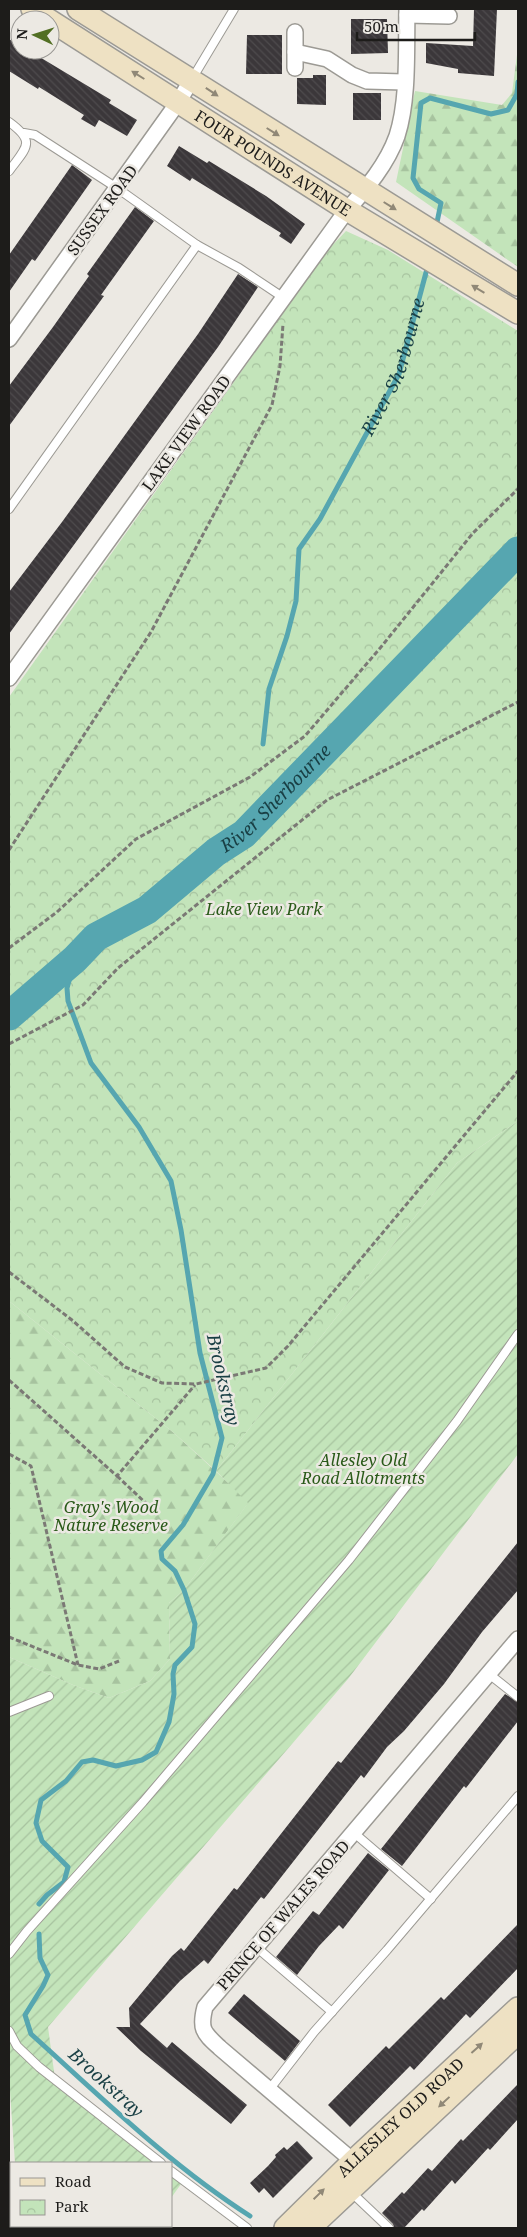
<svg xmlns="http://www.w3.org/2000/svg" width="527" height="2237" font-family="'Noto Serif',serif">
<defs>
<pattern id="forest-firs" width="22" height="20" patternUnits="userSpaceOnUse" patternTransform="scale(1.25)"><rect width="22" height="20" fill="#c3e4ba"/><path d="M5 1l3.5 6h-7zM16 11l3.5 6h-7z" fill="#a7c39f"/></pattern>
<pattern id="park-crowns" width="20" height="18" patternUnits="userSpaceOnUse" patternTransform="scale(1.25)"><rect width="20" height="18" fill="#c3e4ba"/><path d="M2 6a3 3 0 1 1 6 0M12 15a3 3 0 1 1 6 0" fill="none" stroke="#a7c39f"/></pattern>
<pattern id="garden-furrows" width="10" height="10" patternUnits="userSpaceOnUse" patternTransform="scale(1.25)"><rect width="10" height="10" fill="#c3e4ba"/><path d="M-1 1l2-2M0 10L10 0M9 11l2-2" fill="none" stroke="#a7c39f"/></pattern>
<pattern id="building-back-hatch" width="6" height="6" patternUnits="userSpaceOnUse" patternTransform="scale(1.25)"><rect width="6" height="6" fill="#3b373a"/><path d="M-1 5l2 2M0 0l6 6M5-1l2 2" fill="none" stroke="#4e4b4d"/></pattern>
</defs>
<rect width="100%" height="100%" fill="#ece9e3"/>
<g fill="url(#forest-firs)">
<polygon points="518,47 518,267 396,182 415,91 502,105 512,93"/>
<polygon points="9,1301 174,1433 249,1502 184,1590 169,1603 170,1659 150,1681 109,1698 73,1685 9,1657"/>
</g>
<polygon fill="url(#park-crowns)" points="346,231 388,250 518,331 518,1121 457,1163 216,1471 174,1433 9,1301 9,697 328,250"/>
<g fill="url(#garden-furrows)">
<polygon points="518,1121 518,1454 348,1679 48,2027 56,2086 155,2163 15,2163 9,2077 9,1657 73,1685 109,1698 150,1681 170,1659 169,1603 184,1590 248,1503 216,1471 457,1163"/>
<polygon points="171,2176 181,2184 171,2198"/>
<polygon points="13,2226 152,2226 151,2228 13,2228"/>
</g>
<g fill="none" stroke-linecap="round" stroke-linejoin="round">
<g stroke="#56a6b0" stroke-width="5">
<polyline points="436,227 441,203 419,189 413,178 421,103 430,98 491,114 508,110 517,94 518,82"/>
<path id="s1" d="M 263,744 L 269,689 L 287,636 L 296,601 L 299,549 L 320,519 L 399,374 L 428,265"/>
<polyline points="39,1904 47,1895 64,1882 68,1867 42,1841 36,1823 41,1800 66,1781 82,1762 93,1760 116,1766 142,1760 156,1752 169,1722 174,1694 173,1674 175,1665 192,1647 195,1624 184,1590 175,1571 162,1559 161,1551 183,1525 213,1474 222,1438 200,1353 181,1230 171,1181 139,1127 91,1063 68,1001 67,988 75,959"/>
<path d="M 39,1934 L 40,1958 L 48,1975 L 43,1986 L 25,2015 L 31,2034 C 101,2097 170,2165 250,2216"/>
</g>
<path stroke="#56a6b0" stroke-width="29" id="s2" d="M 9,1016 L 75,959 L 96,937 L 147,910 L 216,852 L 244,834 L 518,551"/>
</g>
<g fill="url(#building-back-hatch)">
<polygon points="474,9 497,9 494,76 458,73 458,69 426,63 426,43 473,46"/>
<polygon points="351,19 387,19 388,53 351,54"/>
<polygon points="247,35 282,35 282,74 246,74"/>
<polygon points="9,39 20,46 20,50 28,50 111,100 109,103 137,120 127,136 99,120 95,127 81,119 84,115 39,87 38,89 9,71"/>
<polygon points="313,75 326,75 326,105 297,104 297,78 313,78"/>
<rect x="353" y="93" width="28" height="27"/>
<polygon points="179,146 207,163 209,161 266,196 305,224 291,244 279,236 281,233 249,213 192,178 190,181 167,166"/>
<polygon points="72,165 92,180 35,261 32,259 9,292 9,255"/>
<polygon points="135,207 154,221 101,295 104,296 96,307 9,426 9,386 53,327 89,276 87,274"/>
<polygon points="238,274 258,287 218,347 9,634 9,592 62,522 198,334"/>
<polygon points="518,1542 518,1590 482,1632 444,1684 404,1731 387,1747 364,1778 361,1775 264,1899 261,1897 208,1964 204,1960 180,1981 140,2024 167,2048 172,2042 247,2105 231,2124 141,2051 116,2027 130,2027 129,2008 172,1956 181,1948 184,1951 234,1888 237,1890 338,1761 341,1763"/>
<polygon points="505,1694 518,1702 518,1721 466,1788 464,1786 402,1866 381,1849"/>
<polygon points="368,1853 389,1870 343,1929 339,1925 319,1946 297,1975 276,1957 313,1911 319,1915"/>
<polygon points="518,1924 518,1968 470,2018 466,2014 414,2070 410,2066 350,2127 328,2105 386,2046 389,2049 441,1997 444,2000"/>
<polygon points="244,1994 300,2041 285,2061 228,2013"/>
<polygon points="518,2084 518,2119 490,2150 488,2148 455,2184 452,2180 424,2211 422,2209 404,2228 394,2228 393,2224 382,2213 402,2192 404,2194 428,2168 432,2171 461,2139 463,2141"/>
<polygon points="297,2141 313,2158 273,2198 264,2188 259,2193 250,2183 268,2166 276,2157 275,2155 284,2147 287,2150"/>
</g>
<g fill="none" stroke-linecap="round" stroke-linejoin="round">
<g stroke="#9c9a94" stroke-width="10">
<g id="lane">
<polyline points="192,79 234,9"/>
<path d="M 9,122 C 37,142 26,148 9,171"/>
<polyline points="24,133 35,135 117,188 197,245 239,268 284,298"/>
<polyline points="9,509 197,245"/>
<polyline points="489,1674 518,1697"/>
<polyline points="9,1712 49,1696"/>
<polyline points="353,1832 431,1899"/>
<polyline points="255,1946 332,2012"/>
<polyline points="9,1954 27,1931 143,1802 349,1560 457,1421 518,1334"/>
<polyline points="9,2031 17,2046 39,2067 161,2163"/>
<polyline points="269,2090 314,2032 387,1950 518,1796"/>
<polyline points="171,2171 247,2228"/>
<polyline points="351,2192 389,2228"/>
</g>
</g>
<g stroke="#9c9a94" stroke-width="18">
<g id="street">
<polyline points="407,15 449,16"/>
<polyline points="295,52 327,59 352,75 367,81 404,82"/>
<polyline points="295,68 295,32"/>
<polyline points="9,339 179,101 192,79"/>
<path d="M 9,678 L 347,210 C 367,188 387,164 397,136 C 409,99 406,48 407,9"/>
<path d="M 359,2169 L 353,2161 L 220,2048 C 204,2033 199,2030 205,2007 L 518,1639"/>
</g>
</g>
<g stroke="#9c9a94" stroke-width="24">
<g id="secondary">
<path id="s3" d="M 32,9 L 347,210 L 518,313"/>
<polyline points="78,9 518,285"/>
<path id="s4" d="M 285,2228 L 353,2161 L 518,2008"/>
<polyline points="310,2228 518,2033"/>
</g>
</g>
<g stroke="#7b7975" stroke-width="3" stroke-dasharray="5 2.5" stroke-linecap="butt">
<polyline points="9,850 151,632 272,405 280,366 283,324"/>
<polyline points="9,948 57,912 136,839 250,777 305,736 381,647 473,533 518,489"/>
<polyline points="9,1044 83,1005 118,968 327,800 518,702"/>
<polyline points="9,1272 72,1320 125,1367 162,1383 196,1384 266,1368 288,1346 518,1071"/>
<polyline points="9,1380 117,1476 195,1385"/>
<polyline points="9,1454 31,1466 78,1665"/>
<polyline points="117,1476 151,1508"/>
<polyline points="9,1637 78,1665 99,1669 119,1661"/>
</g>
<use href="#lane" stroke="#fff" stroke-width="8"/>
<use href="#street" stroke="#fff" stroke-width="15"/>
<use href="#secondary" stroke="#eee1c3" stroke-width="21"/>
</g>
<defs><path id="oneway-solid" d="M-6-.8H1V-3.2L6.5 0L1 3.2V.8H-6Z" transform="scale(1.25)"/></defs>
<g fill="#908877">
<use href="#oneway-solid" transform="translate(138 75) rotate(-148)"/>
<use href="#oneway-solid" transform="translate(212 92) rotate(34)"/>
<use href="#oneway-solid" transform="translate(273 132) rotate(32)"/>
<use href="#oneway-solid" transform="translate(390 206) rotate(32)"/>
<use href="#oneway-solid" transform="translate(478 289) rotate(-149)"/>
<use href="#oneway-solid" transform="translate(477 2048) rotate(-42)"/>
<use href="#oneway-solid" transform="translate(444 2102) rotate(137)"/>
<use href="#oneway-solid" transform="translate(319 2194) rotate(-44)"/>
</g>
<g text-anchor="middle" stroke-width="5" stroke-linejoin="round" paint-order="stroke">
<g font-size="16" fill="#1d1c1a" stroke="#ece9e3">
<text dy="6" stroke="none"><textPath href="#s3" startOffset="286">FOUR POUNDS AVENUE</textPath></text>
<text transform="translate(102 210) rotate(-54)" y="6">SUSSEX ROAD</text>
<text transform="translate(186 433) rotate(-54)" y="6">LAKE VIEW ROAD</text>
<text transform="translate(283 1915) rotate(-49)" y="6">PRINCE OF WALES ROAD</text>
<text dy="6" stroke="none"><textPath href="#s4" startOffset="160">ALLESLEY OLD ROAD</textPath></text>
</g>
<g font-size="16" font-style="italic" fill="#295a18" stroke="#ece9e3">
<text x="264" y="915">Lake View Park</text>
<text x="363" y="1466">Allesley Old<tspan x="363" dy="18">Road Allotments</tspan></text>
<text x="111" y="1513">Gray's Wood<tspan x="111" dy="18">Nature Reserve</tspan></text>
</g>
<g font-size="18" font-style="italic" fill="#193f44" stroke="#ece9e3">
<text dy="6" stroke="none"><textPath href="#s1" startOffset="406">River Sherbourne</textPath></text>
<text dy="6" stroke="none"><textPath href="#s2" startOffset="346">River Sherbourne</textPath></text>
<text transform="translate(223 1380) rotate(77)" y="6">Brookstray</text>
<text transform="translate(106 2083) rotate(42)" y="6">Brookstray</text>
</g>
</g>
<rect width="527" height="2237" fill="none" stroke="#1d1c1a" stroke-width="20"/>
<rect x="10" y="2162" width="162" height="65" fill="#ece9e3" stroke="#999793"/>
<rect x="20" y="2178" width="25" height="8" fill="#eee1c3" stroke="#999793"/>
<text x="55" y="2187" font-size="15" fill="#1d1c1a">Road</text>
<rect x="20" y="2200" width="25" height="15" fill="url(#park-crowns)" stroke="#999793"/>
<text x="55" y="2212" font-size="15" fill="#1d1c1a">Park</text>
<g transform="translate(35 35) rotate(274)"><circle r="24" fill="#ece9e3" stroke="#999793"/>
<path d="M0-4L9 19L0 12L-9 19Z" fill="#526f23"/>
<text y="-8" font-size="14" font-weight="bold" text-anchor="middle" fill="#1d1c1a">N</text>
</g>
<path d="M357 32v8h118v-8" fill="none" stroke="#1d1c1a" stroke-width="2.5"/>
<text x="364" y="32" font-size="15" fill="#1d1c1a" stroke="#ece9e3" stroke-width="4" paint-order="stroke">50 m</text>
</svg>
